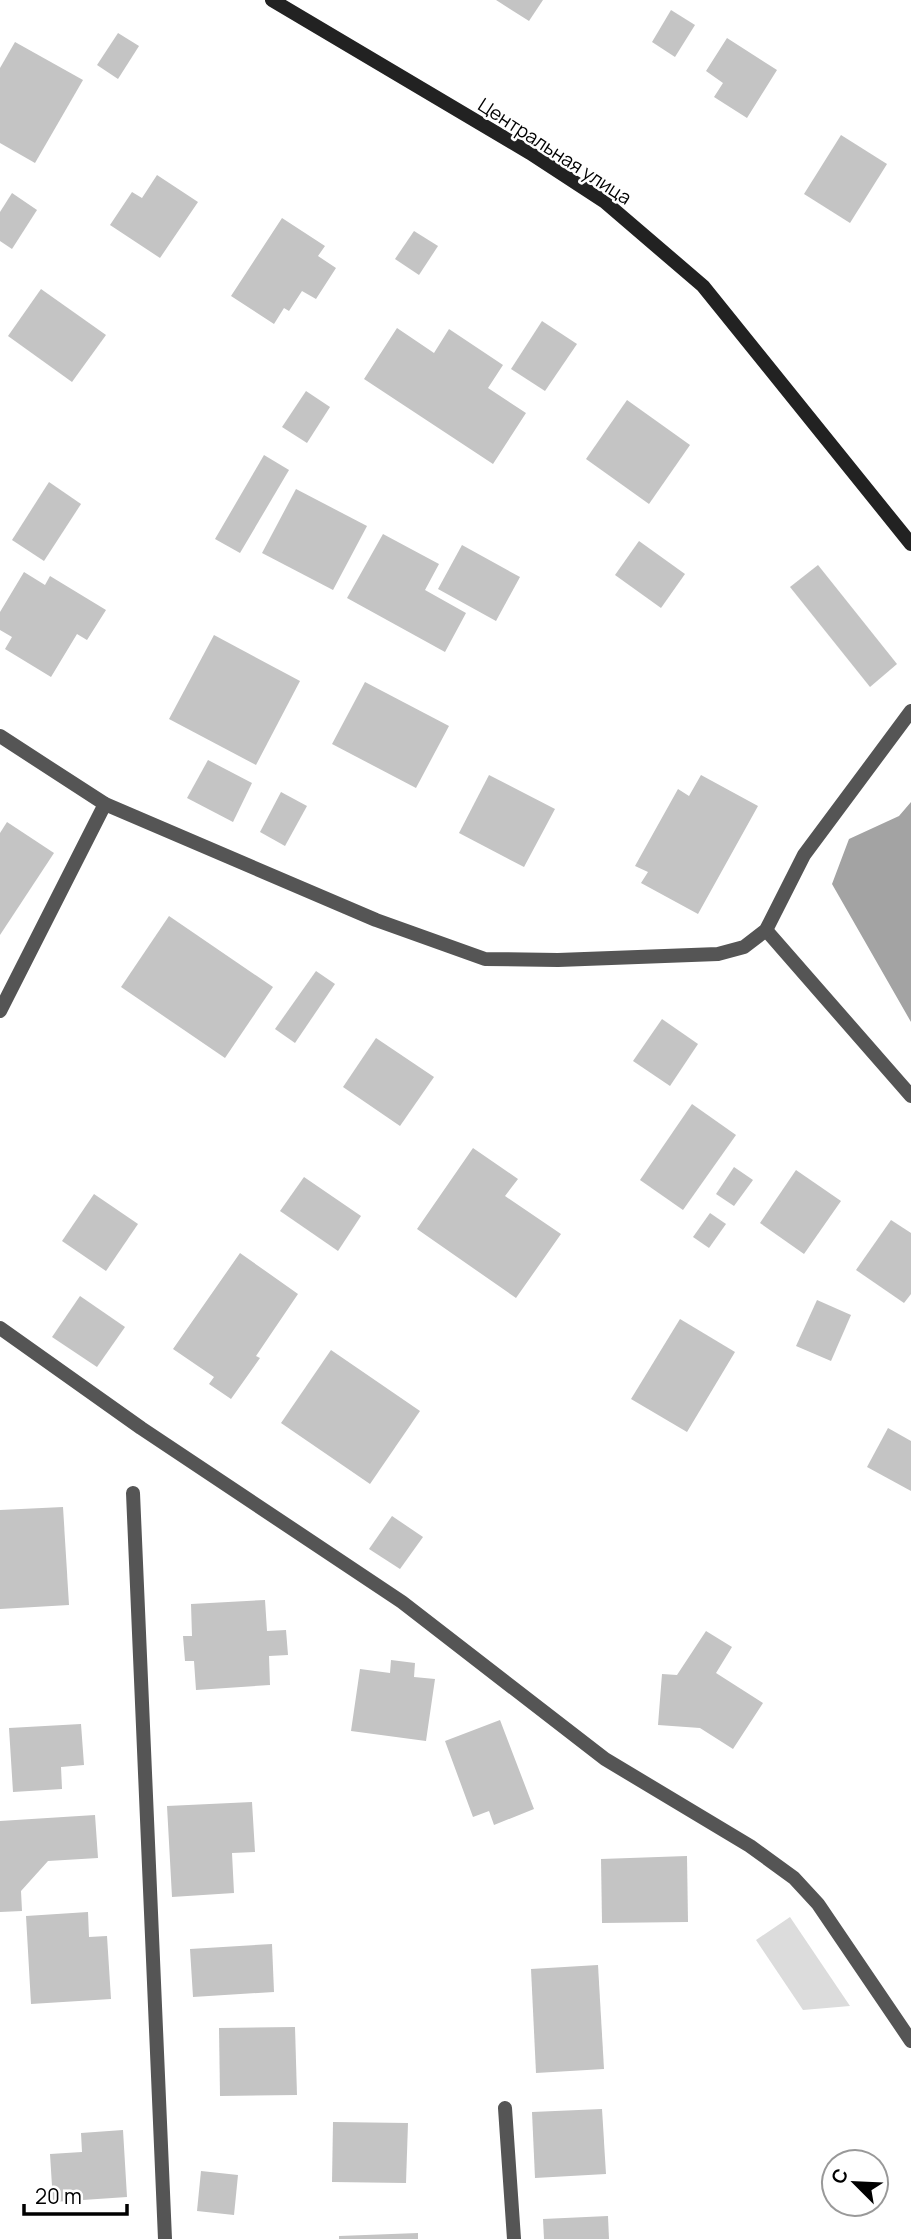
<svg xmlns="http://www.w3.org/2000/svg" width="911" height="2239" font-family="Manrope,sans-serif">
<rect width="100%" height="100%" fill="#fff"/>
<polygon fill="#dcdcdc" points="790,1917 850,2006 803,2010 756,1940"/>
<polygon fill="#a3a3a3" points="911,802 911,1022 832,884 849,839 899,816"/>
<g fill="#c4c4c4">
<polygon points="496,0 543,0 529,21"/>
<polygon points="671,10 695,25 675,57 652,42"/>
<polygon points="118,33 139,46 118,79 97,65"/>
<polygon points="727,38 777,70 747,118 714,97 723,83 706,71"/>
<polygon points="15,42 83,80 35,163 0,143 0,68"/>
<polygon points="841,135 887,164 850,223 804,194"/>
<polygon points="157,175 198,202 160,258 110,225 132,192 142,198"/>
<polygon points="12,193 37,210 12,249 0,241 0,212"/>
<polygon points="282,218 325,246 318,256 336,268 316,299 302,291 289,311 284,308 274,324 231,296"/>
<polygon points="414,231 438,246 419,275 395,259"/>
<polygon points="41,289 106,335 72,382 8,336"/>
<polygon points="542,321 577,344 545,391 511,369"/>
<polygon points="397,328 434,353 449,329 503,365 488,388 526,413 493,464 364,379"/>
<polygon points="306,391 330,407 307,443 282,427"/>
<polygon points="627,400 690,445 649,504 586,459"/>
<polygon points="264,455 289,470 240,553 215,539"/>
<polygon points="49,482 81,504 44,561 12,540"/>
<polygon points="296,489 367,526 333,590 262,553"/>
<polygon points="383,534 439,564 425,590 466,613 445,652 347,598"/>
<polygon points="639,541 685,574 661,608 615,575"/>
<polygon points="462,545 520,577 496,621 438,589"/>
<polygon points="818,565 897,664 870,687 790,587"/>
<polygon points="24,572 45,585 50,576 106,610 87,640 77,634 51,677 5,649 12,637 0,630 0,612"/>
<polygon points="214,635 300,681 256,765 169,719"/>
<polygon points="365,682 449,726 416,788 332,744"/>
<polygon points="208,760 252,783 233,822 187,798"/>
<polygon points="489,775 555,809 524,867 459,833"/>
<polygon points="701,775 758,806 698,914 641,883 648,872 635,866 678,789 689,796"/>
<polygon points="281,792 307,806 285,846 260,832"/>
<polygon points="7,822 54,853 0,935 0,833"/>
<polygon points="169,916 273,987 225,1058 121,987"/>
<polygon points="316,971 335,984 295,1043 275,1029"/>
<polygon points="662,1019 698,1044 670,1086 633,1061"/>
<polygon points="376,1038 434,1077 400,1126 343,1087"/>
<polygon points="692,1104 736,1135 683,1210 640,1180"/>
<polygon points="473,1148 518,1179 505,1196 561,1234 516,1298 417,1229"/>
<polygon points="734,1167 753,1180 734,1206 716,1194"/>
<polygon points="796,1170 841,1201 804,1254 760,1223"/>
<polygon points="304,1177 361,1216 338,1251 280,1211"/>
<polygon points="94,1194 138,1224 106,1271 62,1241"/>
<polygon points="710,1213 726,1224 709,1248 693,1237"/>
<polygon points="891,1220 911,1233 911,1294 904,1303 856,1270"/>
<polygon points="240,1253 298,1294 256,1356 260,1358 231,1399 209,1384 214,1377 173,1349"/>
<polygon points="80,1296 125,1327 97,1367 52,1337"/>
<polygon points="817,1300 851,1315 831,1361 796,1346"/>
<polygon points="680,1319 735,1352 687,1432 631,1399"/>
<polygon points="331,1350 420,1411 370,1484 281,1423"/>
<polygon points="888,1428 911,1441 911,1491 867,1467"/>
<polygon points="63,1507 69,1605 0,1609 0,1510"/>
<polygon points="392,1516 423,1537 400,1569 369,1549"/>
<polygon points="265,1600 267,1631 286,1630 288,1655 269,1656 270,1685 196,1690 194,1661 185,1661 183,1636 192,1636 191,1604"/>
<polygon points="706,1631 732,1647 716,1673 763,1703 733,1749 700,1728 658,1725 662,1674 677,1675"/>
<polygon points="391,1660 415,1663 414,1677 435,1679 426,1741 351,1731 360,1669 390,1673"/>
<polygon points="500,1720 534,1809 494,1825 489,1811 473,1817 445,1741"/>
<polygon points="81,1724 84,1765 61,1767 62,1789 13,1792 9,1728"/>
<polygon points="252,1802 255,1852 232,1853 234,1893 172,1897 167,1806"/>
<polygon points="95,1815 98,1858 48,1861 21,1891 22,1911 0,1912 0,1821"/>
<polygon points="687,1856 688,1922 602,1923 601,1859"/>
<polygon points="88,1912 89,1937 107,1936 111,1999 31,2004 26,1916"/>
<polygon points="272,1944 274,1992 193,1997 190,1949"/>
<polygon points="598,1965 604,2069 536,2073 531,1969"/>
<polygon points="295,2027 297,2095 220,2096 219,2028"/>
<polygon points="602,2109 606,2174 535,2178 532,2112"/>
<polygon points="333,2122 408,2123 406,2183 332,2182"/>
<polygon points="123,2130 127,2197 53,2202 50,2154 82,2152 81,2133"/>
<polygon points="201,2171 238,2175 234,2215 197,2211"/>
<polygon points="608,2216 609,2239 544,2239 543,2219"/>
<polygon points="418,2233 418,2239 339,2239 339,2236"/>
</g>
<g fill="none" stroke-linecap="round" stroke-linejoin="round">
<g stroke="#555" stroke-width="14">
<polyline points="766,930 911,1096"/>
<polyline points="0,1011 105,804"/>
<polyline points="0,1328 141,1428 402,1602 605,1759 750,1846 794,1878 818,1904 911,2041"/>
<polyline points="133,1493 165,2239"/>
<polyline points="505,2108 514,2239"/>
</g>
<polyline stroke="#555" stroke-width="14" points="0,736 105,804 376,920 485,959 558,960 718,954 744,947 766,930 804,855 911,711"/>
<polyline stroke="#222" stroke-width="14" points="272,0 530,153 605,202 703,286 911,544"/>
</g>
<g text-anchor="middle" stroke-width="5" stroke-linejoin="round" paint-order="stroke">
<g font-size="19" fill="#000" stroke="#fff">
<text transform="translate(555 151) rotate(33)" y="7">Центральная улица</text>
</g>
</g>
<g transform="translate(855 2183) rotate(294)"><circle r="33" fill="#ffffff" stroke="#999999" stroke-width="2"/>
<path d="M0-5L12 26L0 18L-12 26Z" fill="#000000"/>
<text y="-10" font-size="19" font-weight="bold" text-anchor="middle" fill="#000000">С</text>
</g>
<path d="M24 2204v10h103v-10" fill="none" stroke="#000000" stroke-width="3.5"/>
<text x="35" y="2204" font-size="21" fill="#000000" stroke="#ffffff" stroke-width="5" paint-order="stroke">20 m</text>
</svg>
